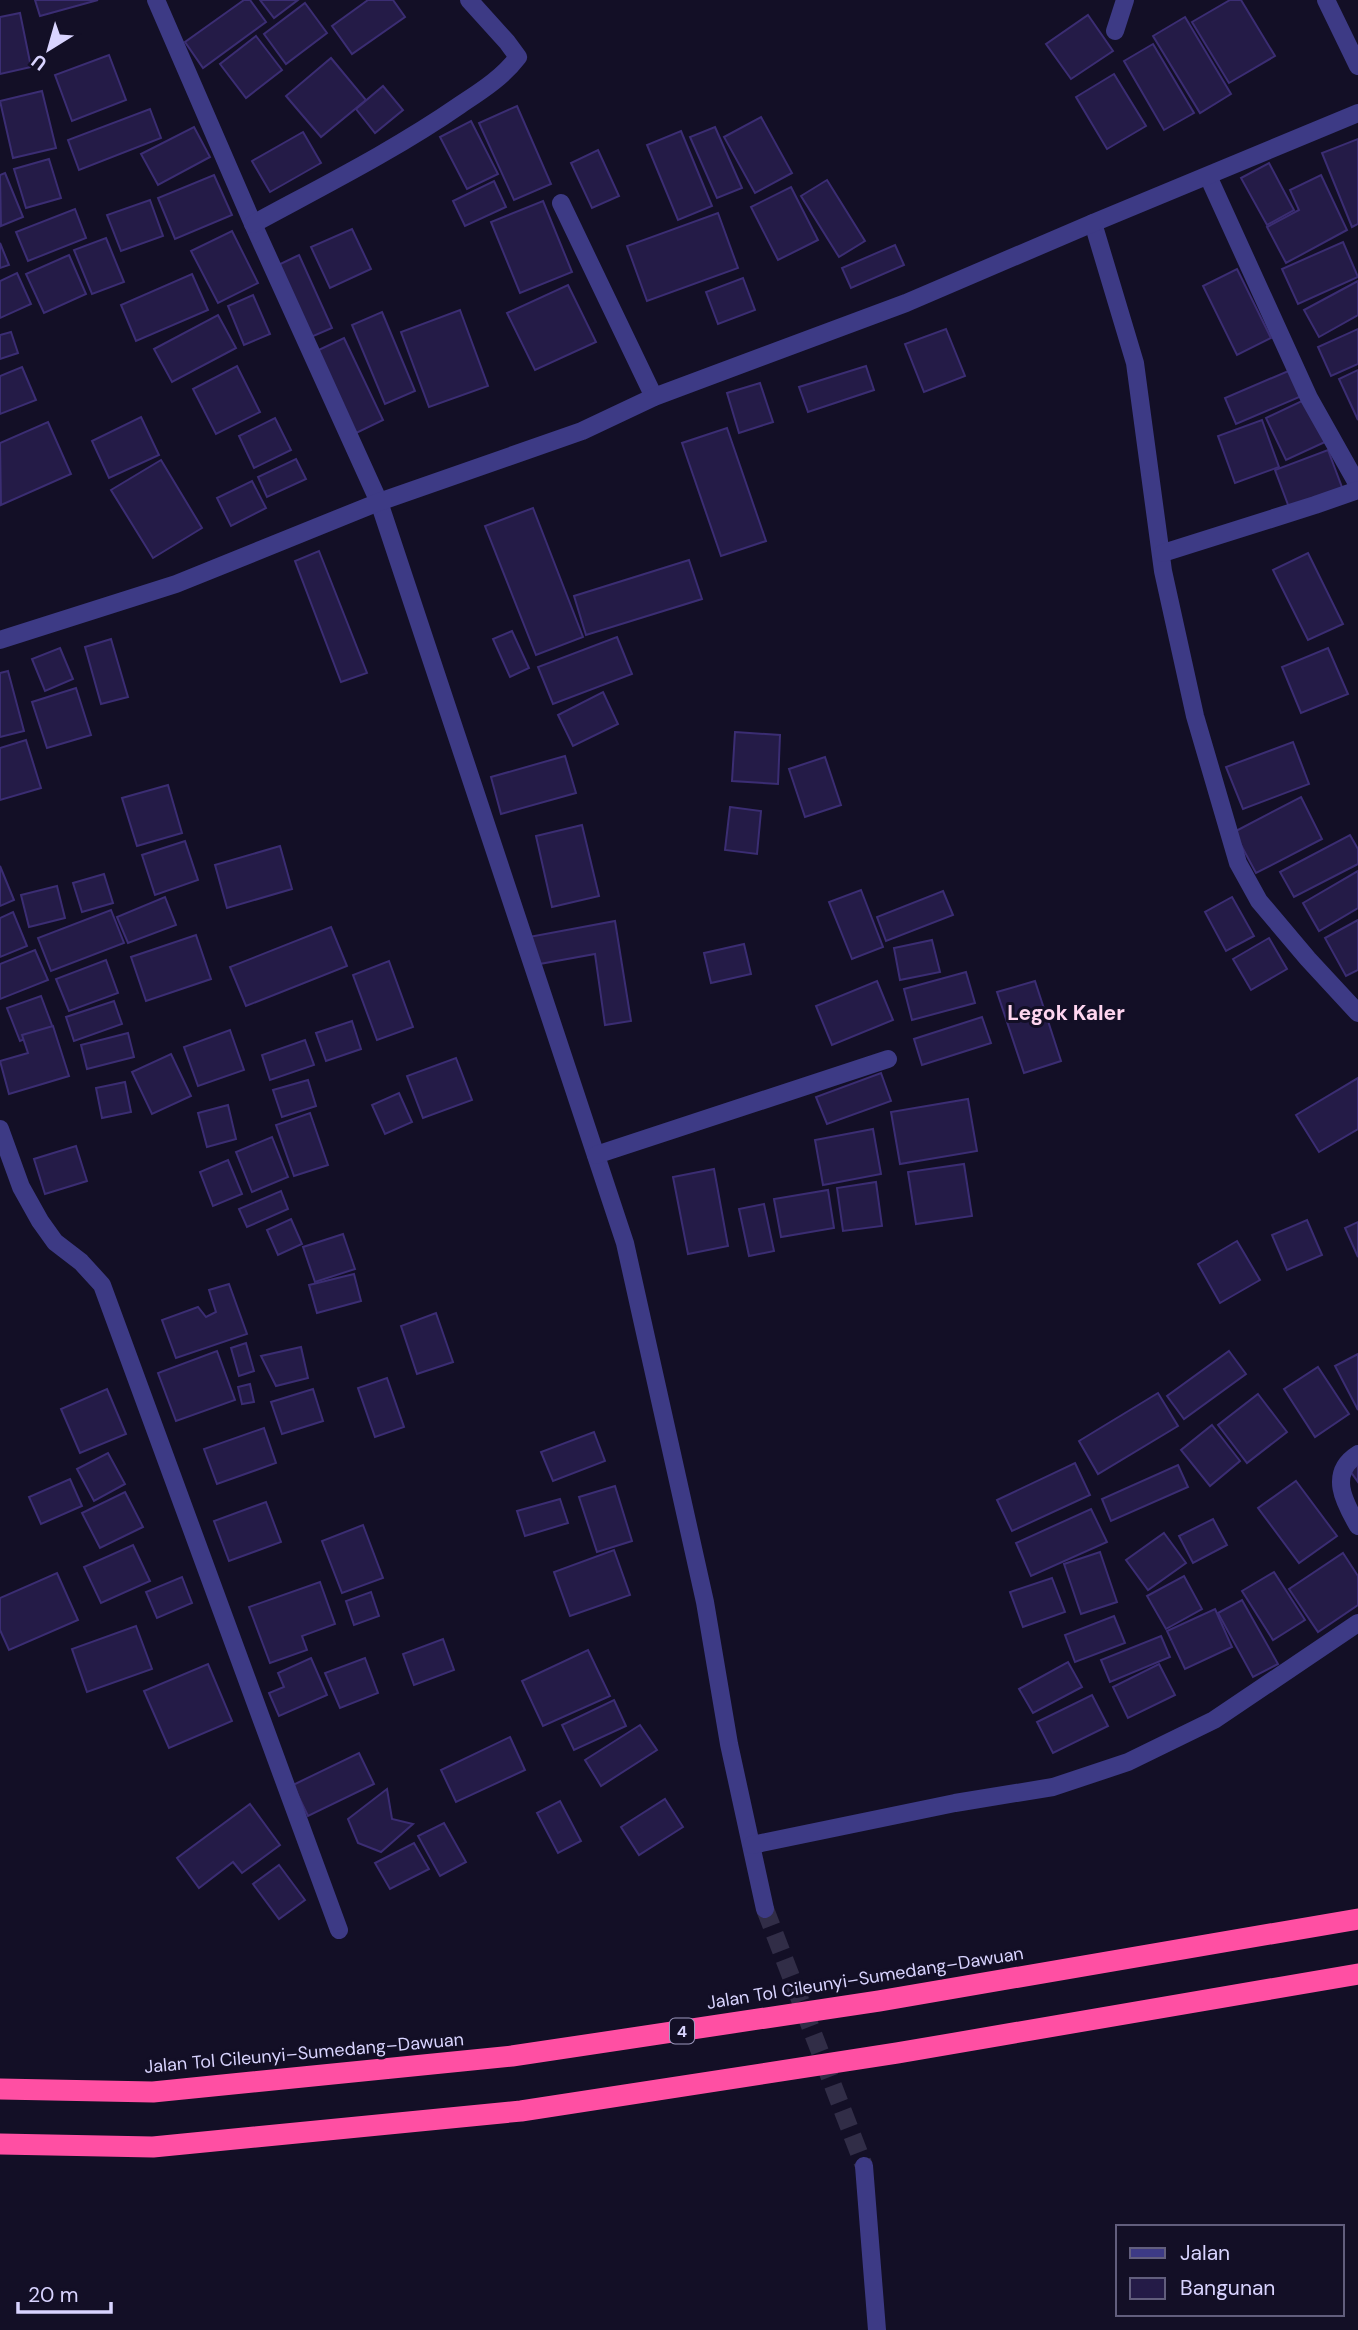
<svg xmlns="http://www.w3.org/2000/svg" width="1358" height="2330" font-family="'DM Sans',sans-serif">
<rect width="100%" height="100%" fill="#130f26"/>
<g fill="#241b47" stroke="#3b2d73" stroke-width="2">
<polygon points="35,0 98,0 40,16"/>
<polygon points="244,0 250,0 266,22 203,68 185,42"/>
<polygon points="260,0 298,0 274,18"/>
<polygon points="368,0 393,0 405,17 352,54 332,26"/>
<polygon points="1230,0 1241,0 1275,56 1229,83 1192,22"/>
<polygon points="305,3 327,33 286,64 264,34"/>
<polygon points="20,13 31,67 0,74 0,17"/>
<polygon points="1088,15 1113,51 1071,79 1046,44"/>
<polygon points="1185,17 1231,94 1200,113 1153,36"/>
<polygon points="256,36 282,70 246,98 220,64"/>
<polygon points="1153,44 1194,113 1164,130 1124,61"/>
<polygon points="109,55 126,100 72,121 55,75"/>
<polygon points="331,58 366,100 321,137 286,96"/>
<polygon points="1114,74 1146,126 1107,149 1076,97"/>
<polygon points="383,86 403,110 375,133 356,109"/>
<polygon points="42,91 56,148 13,158 0,101"/>
<polygon points="517,106 551,184 514,200 479,123"/>
<polygon points="150,109 161,138 79,170 68,140"/>
<polygon points="761,117 792,173 755,193 724,137"/>
<polygon points="471,121 498,174 467,189 440,137"/>
<polygon points="194,127 210,157 158,185 141,154"/>
<polygon points="715,127 742,188 717,198 690,137"/>
<polygon points="681,131 712,206 678,220 647,145"/>
<polygon points="303,132 321,163 270,192 252,161"/>
<polygon points="1358,139 1358,224 1352,227 1322,153"/>
<polygon points="598,150 619,196 592,208 571,163"/>
<polygon points="49,159 61,198 26,208 14,169"/>
<polygon points="1269,163 1294,210 1267,225 1241,178"/>
<polygon points="5,173 23,217 1,226 0,175"/>
<polygon points="214,175 232,215 175,239 158,198"/>
<polygon points="1321,175 1347,230 1286,263 1267,227 1299,210 1290,190"/>
<polygon points="827,180 865,241 839,257 801,196"/>
<polygon points="494,181 506,207 465,226 453,201"/>
<polygon points="791,187 818,240 778,260 751,207"/>
<polygon points="150,200 163,236 121,251 107,215"/>
<polygon points="543,201 572,272 520,293 491,222"/>
<polygon points="75,209 86,238 28,261 16,232"/>
<polygon points="718,213 738,268 647,301 627,246"/>
<polygon points="352,229 371,269 330,288 311,247"/>
<polygon points="232,231 258,283 218,303 191,251"/>
<polygon points="106,238 124,282 92,294 74,250"/>
<polygon points="1343,242 1358,277 1298,304 1282,269"/>
<polygon points="0,243 9,265 0,268"/>
<polygon points="895,245 904,265 851,288 842,268"/>
<polygon points="69,255 86,294 44,313 26,274"/>
<polygon points="299,255 332,328 304,340 272,268"/>
<polygon points="1237,269 1271,338 1237,355 1203,286"/>
<polygon points="17,273 31,304 0,318 0,281"/>
<polygon points="192,274 208,310 136,341 121,305"/>
<polygon points="743,278 755,310 718,324 706,292"/>
<polygon points="1358,281 1358,315 1319,337 1304,310"/>
<polygon points="568,285 596,342 535,370 507,313"/>
<polygon points="253,295 270,334 244,345 228,306"/>
<polygon points="460,310 488,386 429,407 401,332"/>
<polygon points="382,312 415,391 385,404 352,325"/>
<polygon points="218,315 236,348 172,382 154,349"/>
<polygon points="946,329 965,376 924,392 905,344"/>
<polygon points="1358,329 1358,364 1331,376 1318,347"/>
<polygon points="11,332 18,353 0,359 0,335"/>
<polygon points="344,338 383,420 348,437 308,355"/>
<polygon points="237,366 260,412 216,434 193,389"/>
<polygon points="866,366 874,390 808,412 799,387"/>
<polygon points="22,367 36,400 0,414 0,376"/>
<polygon points="1293,369 1304,395 1236,424 1225,398"/>
<polygon points="1358,370 1358,420 1339,379"/>
<polygon points="760,383 773,422 739,433 727,393"/>
<polygon points="1304,400 1325,442 1286,460 1266,418"/>
<polygon points="141,417 159,455 109,478 92,441"/>
<polygon points="275,418 291,450 254,468 239,436"/>
<polygon points="1262,420 1279,467 1235,483 1218,436"/>
<polygon points="48,422 71,474 1,505 0,443"/>
<polygon points="727,428 766,541 721,556 682,443"/>
<polygon points="1328,450 1343,490 1290,510 1275,470"/>
<polygon points="296,459 306,479 267,497 258,477"/>
<polygon points="161,460 202,528 153,558 111,490"/>
<polygon points="252,481 266,508 231,526 217,498"/>
<polygon points="533,508 583,637 536,655 485,526"/>
<polygon points="319,551 367,673 341,682 295,561"/>
<polygon points="1308,553 1343,624 1308,640 1273,570"/>
<polygon points="689,560 702,599 586,635 574,596"/>
<polygon points="512,631 529,668 510,677 493,639"/>
<polygon points="617,637 632,674 553,704 538,667"/>
<polygon points="111,639 128,697 101,704 85,647"/>
<polygon points="60,648 73,679 45,691 32,659"/>
<polygon points="1328,648 1348,694 1301,713 1282,667"/>
<polygon points="8,671 24,731 0,737 0,673"/>
<polygon points="76,688 91,735 47,748 32,702"/>
<polygon points="603,692 618,724 573,746 558,715"/>
<polygon points="735,732 780,735 778,784 732,781"/>
<polygon points="26,740 41,788 0,800 0,748"/>
<polygon points="1293,742 1309,784 1243,809 1226,767"/>
<polygon points="565,756 576,793 501,814 491,777"/>
<polygon points="825,757 841,805 805,817 789,769"/>
<polygon points="168,785 182,833 137,846 122,798"/>
<polygon points="1301,797 1322,839 1256,873 1234,832"/>
<polygon points="730,807 761,811 757,854 725,850"/>
<polygon points="582,825 599,896 552,907 536,836"/>
<polygon points="1350,835 1358,849 1358,864 1294,897 1280,872"/>
<polygon points="185,841 198,880 155,895 142,855"/>
<polygon points="280,846 292,889 227,908 215,865"/>
<polygon points="0,866 14,900 0,906"/>
<polygon points="1358,871 1358,908 1319,931 1303,903"/>
<polygon points="104,874 113,903 82,912 73,883"/>
<polygon points="57,886 65,918 29,927 21,895"/>
<polygon points="861,890 883,947 852,959 829,902"/>
<polygon points="943,891 953,915 886,941 877,917"/>
<polygon points="165,897 176,925 128,943 117,917"/>
<polygon points="1232,897 1254,936 1226,951 1205,912"/>
<polygon points="111,910 124,943 51,971 38,938"/>
<polygon points="13,912 27,946 0,957 0,918"/>
<polygon points="1358,920 1358,970 1346,976 1325,938"/>
<polygon points="615,921 631,1021 605,1025 595,954 534,965 529,937"/>
<polygon points="331,927 347,966 246,1006 230,967"/>
<polygon points="196,935 211,979 146,1001 131,957"/>
<polygon points="1269,938 1287,969 1251,990 1233,959"/>
<polygon points="932,940 940,972 900,980 894,948"/>
<polygon points="744,944 751,974 711,983 704,953"/>
<polygon points="35,950 48,980 0,999 0,964"/>
<polygon points="106,960 118,993 69,1011 56,979"/>
<polygon points="389,961 413,1027 377,1040 353,975"/>
<polygon points="966,972 975,1003 912,1020 904,989"/>
<polygon points="877,981 893,1020 832,1045 816,1006"/>
<polygon points="1035,981 1061,1061 1024,1073 997,992"/>
<polygon points="41,996 53,1028 20,1041 7,1008"/>
<polygon points="114,1001 122,1024 74,1041 66,1017"/>
<polygon points="982,1017 991,1043 922,1065 914,1039"/>
<polygon points="352,1021 361,1049 326,1061 316,1033"/>
<polygon points="53,1026 69,1076 9,1094 0,1061 28,1053 22,1035"/>
<polygon points="230,1030 244,1070 198,1086 184,1047"/>
<polygon points="128,1033 134,1057 87,1069 81,1045"/>
<polygon points="305,1040 314,1065 270,1080 262,1055"/>
<polygon points="171,1054 191,1096 152,1114 132,1072"/>
<polygon points="456,1058 472,1100 423,1118 407,1076"/>
<polygon points="881,1073 891,1101 827,1124 816,1097"/>
<polygon points="1358,1078 1358,1129 1319,1152 1296,1115"/>
<polygon points="308,1080 316,1106 282,1117 273,1090"/>
<polygon points="125,1082 131,1112 102,1118 96,1088"/>
<polygon points="399,1093 412,1122 385,1134 372,1105"/>
<polygon points="968,1099 977,1151 900,1164 891,1112"/>
<polygon points="228,1105 236,1139 207,1147 198,1113"/>
<polygon points="310,1113 328,1165 294,1176 276,1125"/>
<polygon points="873,1129 881,1174 823,1185 815,1140"/>
<polygon points="272,1137 288,1177 252,1192 236,1152"/>
<polygon points="76,1146 87,1181 45,1194 34,1159"/>
<polygon points="228,1160 242,1194 213,1206 200,1172"/>
<polygon points="964,1164 972,1216 916,1224 908,1172"/>
<polygon points="714,1169 728,1246 688,1254 673,1177"/>
<polygon points="876,1182 882,1226 843,1231 837,1188"/>
<polygon points="828,1190 834,1228 781,1237 774,1199"/>
<polygon points="281,1191 288,1209 247,1227 239,1209"/>
<polygon points="764,1204 774,1251 749,1256 739,1209"/>
<polygon points="291,1219 302,1244 278,1255 267,1230"/>
<polygon points="1307,1220 1322,1255 1287,1270 1272,1235"/>
<polygon points="1358,1222 1358,1257 1345,1228"/>
<polygon points="343,1234 355,1269 315,1282 303,1247"/>
<polygon points="1237,1241 1260,1280 1220,1303 1198,1264"/>
<polygon points="354,1274 361,1301 317,1313 309,1285"/>
<polygon points="229,1284 247,1334 176,1358 162,1320 198,1307 206,1317 216,1312 209,1290"/>
<polygon points="436,1313 453,1362 417,1374 401,1326"/>
<polygon points="246,1343 254,1371 239,1376 231,1348"/>
<polygon points="301,1347 308,1378 276,1386 261,1356"/>
<polygon points="217,1351 235,1400 176,1421 158,1373"/>
<polygon points="1229,1351 1246,1374 1184,1419 1167,1396"/>
<polygon points="1358,1354 1358,1410 1335,1366"/>
<polygon points="1318,1367 1349,1414 1315,1437 1284,1389"/>
<polygon points="387,1378 404,1427 375,1437 358,1388"/>
<polygon points="250,1384 254,1402 242,1404 238,1387"/>
<polygon points="107,1389 126,1434 80,1453 61,1409"/>
<polygon points="313,1389 323,1421 282,1434 271,1402"/>
<polygon points="1158,1393 1178,1426 1098,1474 1079,1441"/>
<polygon points="1258,1394 1287,1432 1247,1463 1218,1425"/>
<polygon points="1212,1425 1240,1461 1210,1486 1181,1450"/>
<polygon points="264,1428 276,1463 217,1484 204,1449"/>
<polygon points="594,1432 605,1461 553,1481 541,1452"/>
<polygon points="108,1453 125,1484 94,1501 77,1469"/>
<polygon points="1075,1463 1090,1495 1012,1531 997,1500"/>
<polygon points="1178,1465 1188,1487 1111,1521 1102,1499"/>
<polygon points="1358,1465 1358,1482 1350,1471"/>
<polygon points="70,1479 82,1506 41,1524 29,1497"/>
<polygon points="1296,1481 1337,1536 1299,1563 1258,1508"/>
<polygon points="615,1486 632,1541 597,1552 579,1497"/>
<polygon points="125,1492 143,1527 100,1548 82,1513"/>
<polygon points="560,1499 568,1523 525,1536 517,1511"/>
<polygon points="266,1502 281,1542 229,1561 214,1521"/>
<polygon points="1091,1509 1107,1542 1031,1576 1016,1543"/>
<polygon points="1213,1519 1227,1545 1193,1563 1179,1536"/>
<polygon points="363,1525 383,1578 342,1593 322,1541"/>
<polygon points="1164,1533 1186,1563 1148,1590 1126,1560"/>
<polygon points="133,1545 150,1581 101,1603 84,1567"/>
<polygon points="614,1550 630,1595 570,1616 554,1572"/>
<polygon points="1100,1552 1117,1602 1081,1614 1064,1564"/>
<polygon points="1343,1553 1358,1576 1358,1605 1318,1632 1289,1589"/>
<polygon points="1274,1572 1305,1620 1273,1640 1242,1591"/>
<polygon points="57,1573 78,1620 9,1650 0,1630 0,1598"/>
<polygon points="1184,1576 1202,1609 1166,1629 1147,1596"/>
<polygon points="182,1577 192,1603 157,1618 146,1592"/>
<polygon points="1052,1578 1065,1612 1023,1627 1010,1592"/>
<polygon points="320,1582 335,1624 302,1636 307,1650 270,1663 249,1607"/>
<polygon points="371,1592 379,1616 354,1625 346,1601"/>
<polygon points="1242,1600 1278,1664 1253,1677 1218,1613"/>
<polygon points="1215,1609 1232,1647 1185,1669 1167,1631"/>
<polygon points="1114,1616 1125,1643 1075,1662 1065,1635"/>
<polygon points="136,1626 152,1669 87,1692 72,1649"/>
<polygon points="1161,1636 1170,1657 1110,1682 1101,1660"/>
<polygon points="443,1639 454,1670 414,1685 403,1654"/>
<polygon points="588,1650 610,1696 543,1726 522,1681"/>
<polygon points="311,1658 327,1695 279,1716 269,1693 284,1687 278,1673"/>
<polygon points="365,1658 378,1693 340,1708 325,1673"/>
<polygon points="1068,1662 1082,1687 1033,1713 1019,1689"/>
<polygon points="208,1664 232,1721 169,1748 144,1691"/>
<polygon points="1159,1664 1175,1695 1128,1718 1113,1687"/>
<polygon points="1092,1695 1108,1726 1053,1753 1037,1722"/>
<polygon points="614,1700 626,1726 574,1750 562,1725"/>
<polygon points="640,1725 657,1750 601,1786 585,1760"/>
<polygon points="510,1737 525,1770 456,1802 441,1770"/>
<polygon points="359,1753 374,1784 308,1816 293,1785"/>
<polygon points="387,1789 392,1819 413,1824 381,1852 358,1843 348,1819"/>
<polygon points="665,1799 683,1827 639,1855 621,1827"/>
<polygon points="560,1801 581,1841 558,1853 537,1813"/>
<polygon points="250,1804 280,1845 242,1873 233,1862 199,1888 177,1858"/>
<polygon points="444,1823 466,1862 440,1876 418,1836"/>
<polygon points="414,1843 429,1869 390,1889 375,1863"/>
<polygon points="279,1865 305,1900 279,1919 253,1884"/>
</g>
<g fill="none" stroke-linecap="round" stroke-linejoin="round">
<polyline stroke="#312d47" stroke-width="18" stroke-dasharray="18 9" stroke-linecap="butt" points="765,1909 864,2166"/>
<g stroke="#3d3a85" stroke-width="18">
<polyline points="156,0 253,224 379,502 625,1243 705,1602 729,1744 765,1909"/>
<polyline points="1326,0 1358,66"/>
<polyline points="1115,31 1125,0"/>
<polyline points="1208,176 1309,398 1358,485"/>
<polyline points="561,203 654,397"/>
<polyline points="1093,223 1135,363 1163,571 1195,716 1238,863 1259,901 1308,959 1358,1013"/>
<path d="M 253,224 C 323,186 395,150 460,105 C 481,91 502,78 518,57 L 507,42 L 469,0"/>
<polyline points="1163,553 1315,505 1358,490"/>
<polyline points="0,640 176,584 379,502 582,431 654,397 906,303 1093,223 1358,113"/>
<polyline points="0,1129 21,1187 40,1221 55,1242 81,1262 102,1285 339,1930"/>
<polyline points="596,1155 888,1059"/>
<path d="M 1358,1454 C 1328,1473 1344,1502 1358,1526"/>
<polyline points="752,1845 955,1803 1053,1787 1128,1762 1214,1720 1358,1623"/>
<polyline points="864,2166 877,2330"/>
</g>
<g stroke="#ff4fa3" stroke-width="21">
<polyline points="0,2089 153,2092 512,2056 879,2001 1358,1919"/>
<polyline points="0,2144 153,2147 521,2111 897,2053 1358,1974"/>
</g>
</g>
<g text-anchor="middle" stroke-width="6" stroke-linejoin="round" paint-order="stroke">
<rect fill="#130f26" stroke="#9e99be" stroke-width="2" x="670" y="2018.5" width="24" height="25" rx="5"/>
<g font-size="16" font-weight="bold" fill="#d9d4ff">
<text x="682" y="2037">4</text>
</g>
<g font-size="18" fill="#d9d4ff" stroke="#130f26">
<text transform="translate(865 1978) rotate(-9)" y="6">Jalan Tol Cileunyi–Sumedang–Dawuan</text>
<text transform="translate(304 2053) rotate(-5)" y="6">Jalan Tol Cileunyi–Sumedang–Dawuan</text>
</g>
<g font-size="21" font-weight="bold" fill="#ffd6f0" stroke="#130f26">
<text x="1066" y="1020">Legok Kaler</text>
</g>
</g>
<rect x="1116" y="2225" width="228" height="91" fill="#130f26" stroke="#625e7d" stroke-width="2"/>
<rect x="1130" y="2248" width="35" height="10" fill="#3d3a85" stroke="#625e7d" stroke-width="2"/>
<text x="1180" y="2260" font-size="21" fill="#d9d4ff">Jalan</text>
<rect x="1130" y="2278" width="35" height="21" fill="#241b47" stroke="#625e7d" stroke-width="2"/>
<text x="1180" y="2295" font-size="21" fill="#d9d4ff">Bangunan</text>
<g transform="translate(49 49) rotate(217)" stroke="#130f26" stroke-width="5" paint-order="stroke">
<path d="M0-5L12 26L0 18L-12 26Z" fill="#d9d4ff"/>
<text y="-10" font-size="19" font-weight="bold" text-anchor="middle" fill="#d9d4ff">U</text>
</g>
<path d="M18 2302v10h93v-10" fill="none" stroke="#d9d4ff" stroke-width="3.5"/>
<text x="28" y="2302" font-size="21" fill="#d9d4ff" stroke="#130f26" stroke-width="5" paint-order="stroke">20 m</text>
</svg>
